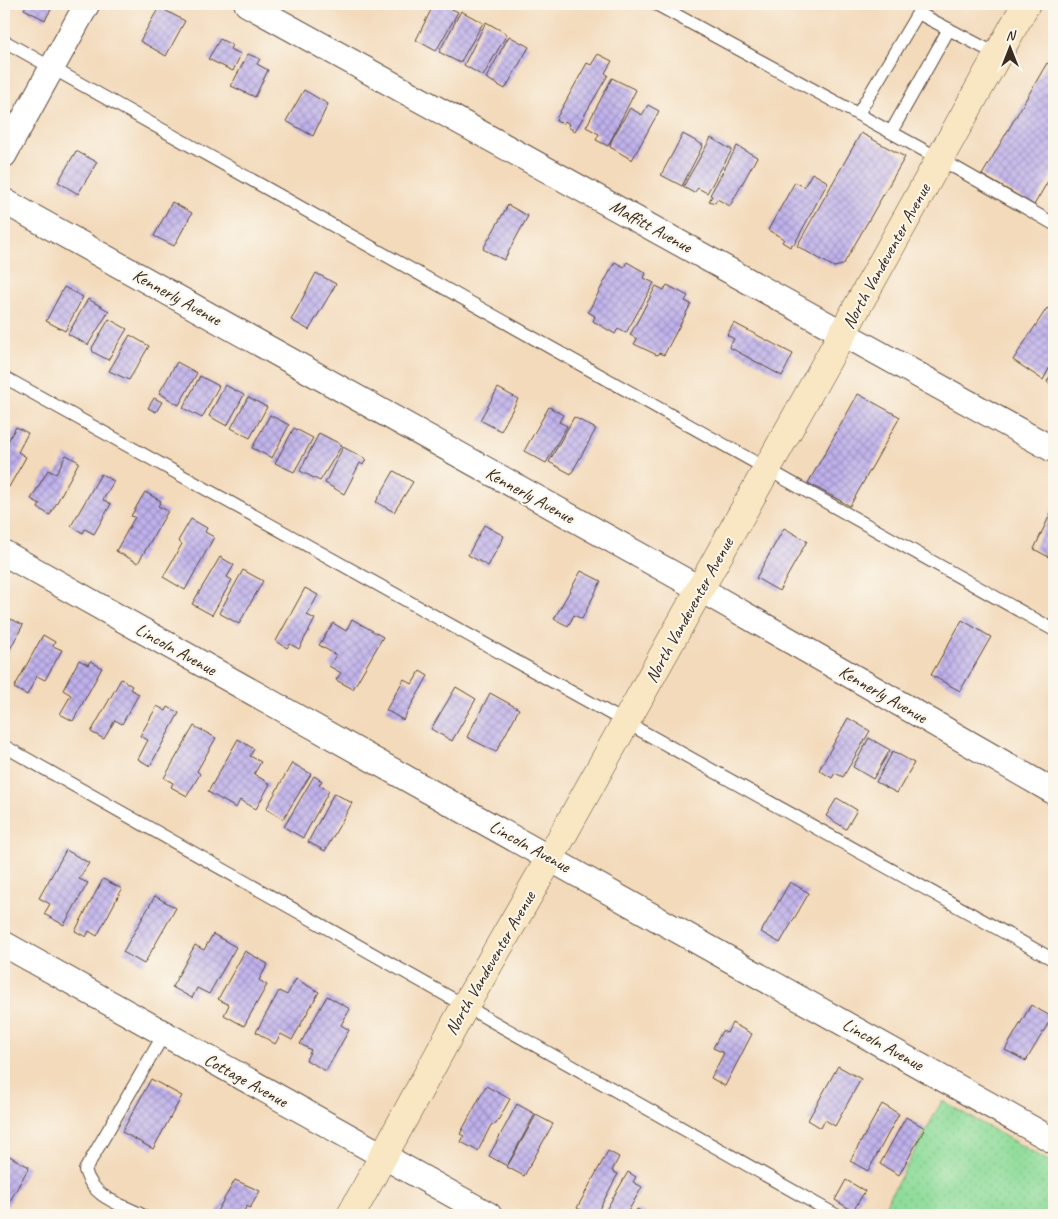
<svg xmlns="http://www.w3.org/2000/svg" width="1058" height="1219" font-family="Caveat,sans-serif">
<defs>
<pattern id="grass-dots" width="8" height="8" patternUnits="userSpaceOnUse" patternTransform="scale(1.25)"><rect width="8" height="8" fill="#8edc9a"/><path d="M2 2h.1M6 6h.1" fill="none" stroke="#7bbd84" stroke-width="1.8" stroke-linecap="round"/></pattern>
<pattern id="building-cross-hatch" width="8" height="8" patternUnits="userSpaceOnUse" patternTransform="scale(1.25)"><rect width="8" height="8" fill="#bfb1ec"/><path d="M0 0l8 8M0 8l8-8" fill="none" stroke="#9c90bf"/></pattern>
</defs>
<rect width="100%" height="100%" fill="#fbf7ec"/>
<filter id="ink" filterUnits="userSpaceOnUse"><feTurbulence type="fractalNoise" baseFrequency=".02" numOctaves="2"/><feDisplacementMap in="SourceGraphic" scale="10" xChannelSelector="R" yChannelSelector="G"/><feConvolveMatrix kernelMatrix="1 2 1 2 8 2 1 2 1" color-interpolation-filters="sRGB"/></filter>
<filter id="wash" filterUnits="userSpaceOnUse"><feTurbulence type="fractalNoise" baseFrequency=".0096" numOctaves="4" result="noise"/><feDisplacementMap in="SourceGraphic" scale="20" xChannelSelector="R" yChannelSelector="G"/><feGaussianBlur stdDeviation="1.12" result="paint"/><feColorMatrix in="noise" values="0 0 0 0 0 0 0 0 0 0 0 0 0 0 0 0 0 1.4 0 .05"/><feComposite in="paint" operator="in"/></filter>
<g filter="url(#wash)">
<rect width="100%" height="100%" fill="#f3dabb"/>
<polygon fill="url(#grass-dots)" stroke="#64835c" points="942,1101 1054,1164 1054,1215 880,1215"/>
<g id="blocks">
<g fill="url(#building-cross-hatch)">
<polygon points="27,4 54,4 45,20 24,9"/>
<polygon points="434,4 455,4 452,9 458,12 436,51 416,40"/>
<polygon points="159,7 185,21 166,56 140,41"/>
<polygon points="461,11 483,23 460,63 439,52"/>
<polygon points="486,22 507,34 483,76 464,65"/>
<polygon points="509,36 529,47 505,89 486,78"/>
<polygon points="220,39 232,45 230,49 241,54 233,71 208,59"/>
<polygon points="248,54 260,59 257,64 268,70 255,97 231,86"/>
<polygon points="598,54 612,61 605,73 608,75 575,131 568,127 569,124 565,121 563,124 556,121 557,117 587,63 591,65"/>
<polygon points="1047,63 1054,67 1054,171 1034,205 982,175"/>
<polygon points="612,78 636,90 608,146 596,140 599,134 586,127"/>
<polygon points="304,90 328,104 313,136 286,121"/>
<polygon points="648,105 659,111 632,160 610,147 611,141 630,108 642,115"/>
<polygon points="861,133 905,157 843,265 834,267 797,246"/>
<polygon points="683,134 703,145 682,186 661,175"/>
<polygon points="711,138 732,150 707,193 698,188 694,193 683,187"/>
<polygon points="737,146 757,157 730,206 717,199 715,203 709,201 712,196 710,195"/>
<polygon points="76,151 97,162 78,194 58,182"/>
<polygon points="812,173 828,182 794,245 792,244 790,247 782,242 784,239 768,230 795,182 804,187"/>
<polygon points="172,202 192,213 174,246 154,236"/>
<polygon points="508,205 528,216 504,260 483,249"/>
<polygon points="615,262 624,267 627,262 646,273 644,278 654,283 626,333 618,329 615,334 593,321 595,316 588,312"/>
<polygon points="316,273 336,284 309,330 291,320"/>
<polygon points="667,285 688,296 685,301 691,304 664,355 659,353 657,355 634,344 637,339 630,335 656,286 664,290"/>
<polygon points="64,287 83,297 65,331 46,321"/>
<polygon points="88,299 109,311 88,345 68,334"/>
<polygon points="1047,308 1054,313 1054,359 1043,380 1013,360"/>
<polygon points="109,319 127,329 108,360 93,352 92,348"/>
<polygon points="734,323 793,354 782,376 729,347 734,339 727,335"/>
<polygon points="130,335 149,346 129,380 109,371"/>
<polygon points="177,362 197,373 179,405 159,393"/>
<polygon points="1054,368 1054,387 1047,382"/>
<polygon points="200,376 219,386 202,418 183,408"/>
<polygon points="225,385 244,395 227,426 209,416"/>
<polygon points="498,388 518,399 501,431 480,420"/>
<polygon points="858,394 900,417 850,506 808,483"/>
<polygon points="248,397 267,407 250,438 231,428"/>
<polygon points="154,398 162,402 156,412 148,408"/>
<polygon points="549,407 563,415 559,422 567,426 546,463 524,451"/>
<polygon points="270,415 289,425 272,458 252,448"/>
<polygon points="574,417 596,429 571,474 549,462"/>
<polygon points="16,427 28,433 18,452 26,457 9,487 4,484 4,448"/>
<polygon points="294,428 313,438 294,472 275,463"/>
<polygon points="319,433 342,445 320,481 300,471"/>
<polygon points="343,447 366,459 363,465 360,463 344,494 325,483"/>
<polygon points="66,455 79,462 50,515 38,508 40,504 31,499 48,470 56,474"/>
<polygon points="394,471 413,482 394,512 376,502"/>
<polygon points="101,474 114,481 103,500 111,504 94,534 85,529 83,533 71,526"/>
<polygon points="145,492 161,501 158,506 168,511 138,563 116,551 135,517 131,516"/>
<polygon points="1054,506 1054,560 1034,549"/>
<polygon points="191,519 207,528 205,532 214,537 185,590 163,577 182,544 178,541"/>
<polygon points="484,525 504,536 488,566 468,555"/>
<polygon points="784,528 807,541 779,591 756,578"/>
<polygon points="220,557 234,565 227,577 232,580 212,615 192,604"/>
<polygon points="243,570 263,581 239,624 219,613"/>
<polygon points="581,571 601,581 582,619 574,615 568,626 554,619"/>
<polygon points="305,588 318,595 307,615 315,619 299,649 290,644 287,648 276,641"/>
<polygon points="11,619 23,625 4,660 4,620 9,622"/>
<polygon points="352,619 383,637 353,689 336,680 341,673 329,666 336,655 319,645 333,623 346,631"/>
<polygon points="962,620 991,637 960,691 931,675"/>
<polygon points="43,635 55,642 53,646 62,650 45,680 37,676 27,695 14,688"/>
<polygon points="79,660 88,665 90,661 102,668 73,721 60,714 71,695 63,690"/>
<polygon points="420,671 428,676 403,720 386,710 404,679 412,684"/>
<polygon points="121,679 132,686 130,689 139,694 122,724 115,720 104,739 91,732"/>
<polygon points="456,687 476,699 452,741 431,729"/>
<polygon points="490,693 519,709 496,752 467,737"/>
<polygon points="157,706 166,711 168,707 179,713 150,766 138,759 148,740 140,736"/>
<polygon points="848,718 870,731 843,777 835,773 832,778 819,770"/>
<polygon points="194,726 216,738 197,771 200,774 187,796 171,787 173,783 164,778"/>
<polygon points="869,738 890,750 873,779 853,767"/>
<polygon points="238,739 254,749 250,756 261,762 254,774 270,784 256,809 240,800 236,808 208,792"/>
<polygon points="893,751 914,763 897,793 876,782"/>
<polygon points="292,763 311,774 283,819 266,809"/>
<polygon points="314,776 322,781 319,785 329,791 303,838 284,827"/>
<polygon points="334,793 352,803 325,851 308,842"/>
<polygon points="837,798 857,810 846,829 826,816"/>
<polygon points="66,850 89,863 79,879 88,883 64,925 44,914 50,904 39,898"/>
<polygon points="103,879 122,889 97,936 89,931 86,937 75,931"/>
<polygon points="790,882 809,893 780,943 761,932"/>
<polygon points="155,896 176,908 144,964 123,952"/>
<polygon points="213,934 236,947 209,994 197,988 192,998 172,987 195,945 204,950"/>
<polygon points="245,951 268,964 259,980 267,985 244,1026 224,1015 229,1005 218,999"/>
<polygon points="296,979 319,992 292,1040 281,1034 275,1044 256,1032 279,991 287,995"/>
<polygon points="327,996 350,1009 341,1025 349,1030 326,1071 306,1060 311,1050 300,1044"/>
<polygon points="1031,1005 1052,1017 1026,1061 1005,1050"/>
<polygon points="732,1023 752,1034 725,1086 711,1078 724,1053 713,1048 722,1031 727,1033"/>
<polygon points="838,1066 861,1079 835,1126 825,1120 821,1128 808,1120"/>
<polygon points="151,1079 182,1096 153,1149 122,1132"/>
<polygon points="486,1086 510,1099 496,1124 491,1125 478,1151 461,1142 464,1136 460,1134"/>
<polygon points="517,1104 535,1114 507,1166 489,1156"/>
<polygon points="882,1104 899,1114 868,1171 850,1161"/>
<polygon points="536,1115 553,1124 524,1176 507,1167"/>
<polygon points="906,1117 925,1128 899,1175 880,1164"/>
<polygon points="608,1151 619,1157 612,1171 618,1174 596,1215 591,1215 577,1208"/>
<polygon points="4,1153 29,1167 4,1212"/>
<polygon points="628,1172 636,1177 633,1182 642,1187 626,1215 603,1215"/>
<polygon points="235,1180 260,1191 250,1208 247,1206 241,1215 215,1215"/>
<polygon points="846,1180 865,1191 853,1211 835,1200"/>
<polygon points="637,1209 648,1215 634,1215"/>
</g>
</g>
</g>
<g filter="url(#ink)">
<use href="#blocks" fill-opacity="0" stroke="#574436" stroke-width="1"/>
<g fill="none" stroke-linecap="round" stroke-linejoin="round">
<g stroke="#574436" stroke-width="14">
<g id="lane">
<polyline points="656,4 940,159 1054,224"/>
<polyline points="923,4 918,13 998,55"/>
<polyline points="4,41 1054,630"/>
<polyline points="858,114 918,13"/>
<polyline points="891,132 949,29"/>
<polyline points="4,377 1054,960"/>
<polyline points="4,746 836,1215"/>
<path d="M 142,1215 C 118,1203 93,1198 85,1170 L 164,1034"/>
</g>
</g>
<g stroke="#574436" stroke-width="27">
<g id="street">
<polyline points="247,4 1054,450"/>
<polyline points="4,155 87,4"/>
<polyline points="4,201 700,589 1054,792"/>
<polyline points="4,553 1054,1141"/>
<polyline points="4,944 489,1215"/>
</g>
</g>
<g stroke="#574436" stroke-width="29">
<polyline id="secondary" points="351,1215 465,1006 550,858 1026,4"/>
</g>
<use href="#lane" stroke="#fff" stroke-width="12"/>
<use href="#street" stroke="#fff" stroke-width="25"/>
<use href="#secondary" stroke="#f9e7c3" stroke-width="28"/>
</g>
</g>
<g text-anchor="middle" stroke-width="4" stroke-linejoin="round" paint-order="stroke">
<g font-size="18" fill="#3b2a1e" stroke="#fbf7ec">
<text transform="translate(651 226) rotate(29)" y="6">Maffitt Avenue</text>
<text transform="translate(886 256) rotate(-61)" y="6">North Vandeventer Avenue</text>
<text transform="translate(177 297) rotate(29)" y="6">Kennerly Avenue</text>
<text transform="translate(530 495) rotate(29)" y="6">Kennerly Avenue</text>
<text transform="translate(689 610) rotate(-61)" y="6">North Vandeventer Avenue</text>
<text transform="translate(176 649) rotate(29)" y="6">Lincoln Avenue</text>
<text transform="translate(883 694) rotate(30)" y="6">Kennerly Avenue</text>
<text transform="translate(530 846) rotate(29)" y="6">Lincoln Avenue</text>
<text transform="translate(490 963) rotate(-60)" y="6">North Vandeventer Avenue</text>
<text transform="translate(883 1044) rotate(29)" y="6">Lincoln Avenue</text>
<text transform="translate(246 1080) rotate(29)" y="6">Cottage Avenue</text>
</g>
</g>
<rect width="1058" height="1219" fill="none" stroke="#fbf7ec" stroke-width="20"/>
<g transform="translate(1010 48)" stroke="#fbf7ec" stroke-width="4" paint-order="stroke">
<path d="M0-4L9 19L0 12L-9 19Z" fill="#3b2a1e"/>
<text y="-8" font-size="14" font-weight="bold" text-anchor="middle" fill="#3b2a1e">N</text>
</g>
</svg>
